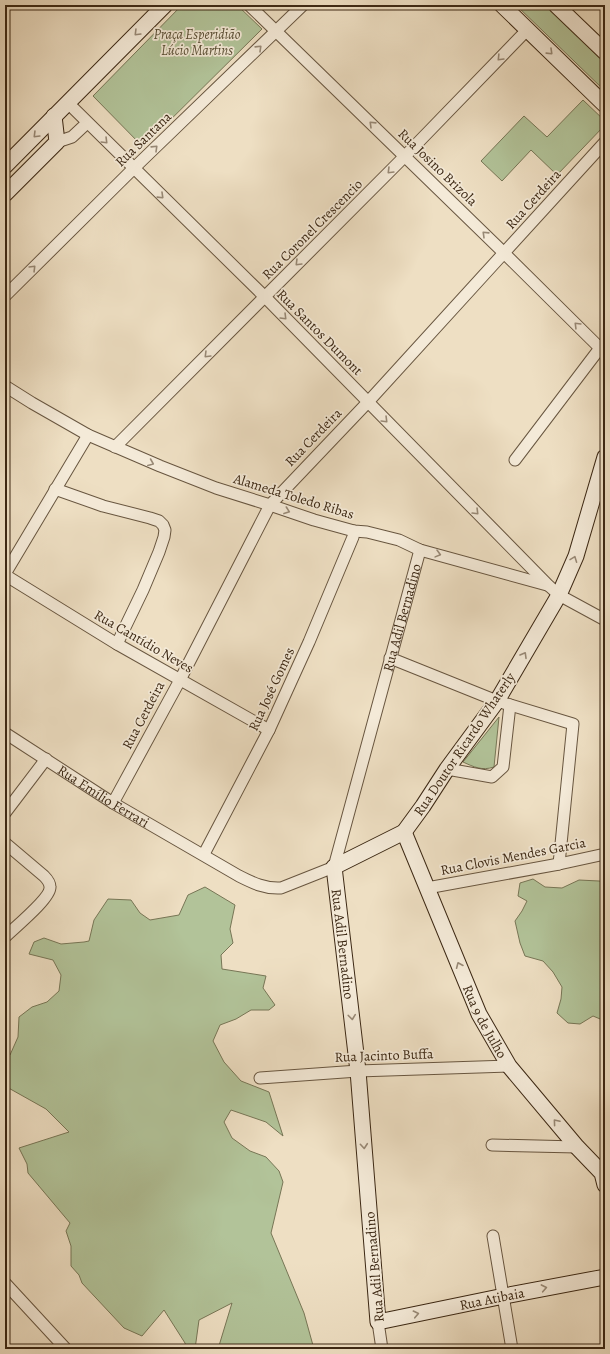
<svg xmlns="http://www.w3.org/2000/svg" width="610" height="1354" font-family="Alegreya,serif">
<rect width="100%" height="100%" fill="#eedfc3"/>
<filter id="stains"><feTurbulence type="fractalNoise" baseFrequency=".005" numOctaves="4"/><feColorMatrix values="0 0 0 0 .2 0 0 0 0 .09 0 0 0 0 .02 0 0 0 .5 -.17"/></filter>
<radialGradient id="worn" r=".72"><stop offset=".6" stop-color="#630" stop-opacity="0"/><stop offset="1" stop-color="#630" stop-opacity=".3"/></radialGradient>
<g fill="#b2c399" stroke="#777656">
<polygon points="182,5 237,5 262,29 143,147 93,96"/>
<polygon points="516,5 545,5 605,63 605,91"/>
<polygon points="583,100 605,121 605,125 557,175 531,150 502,181 481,161 524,116 547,137"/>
<path d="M 499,717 L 494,767 C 482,771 474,767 463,762 Z"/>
<polygon points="533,879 545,887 562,888 579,880 599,881 605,882 605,1021 593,1016 580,1024 568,1023 557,1013 561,999 562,987 553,972 543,961 525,956 520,943 515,921 522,911 527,901 518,896 520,883"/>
<polygon points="205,887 235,905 230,929 233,943 221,955 222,969 266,976 263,988 275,1005 269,1010 251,1010 236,1019 220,1025 213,1041 224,1062 241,1081 269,1092 283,1136 266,1122 231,1110 224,1122 232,1138 250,1151 266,1157 279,1171 283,1182 271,1233 304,1313 314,1349 218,1349 232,1303 199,1320 195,1349 187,1349 185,1343 164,1310 142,1336 124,1328 82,1283 79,1275 71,1266 71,1246 66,1231 70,1223 28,1173 27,1164 19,1148 69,1132 46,1109 5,1086 5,1056 10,1055 18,1037 19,1017 32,1007 47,1002 59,991 61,975 53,960 29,954 34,942 44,938 61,944 84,942 89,941 94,920 108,899 131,900 140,913 150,920 179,915 188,895"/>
</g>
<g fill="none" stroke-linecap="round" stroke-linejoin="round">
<g stroke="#685640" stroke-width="13">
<g id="minor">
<polyline points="249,5 504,253 605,353"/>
<polyline points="68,103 265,297 548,585 559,595 605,620"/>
<polyline points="57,142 72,137 87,123"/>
<polyline points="5,296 133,169 303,5"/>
<polyline points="5,386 32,403 88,435 160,466 216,488 270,505 314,520 354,531 367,532 399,540 420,550 547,585"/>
<polyline points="115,447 405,156 527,30"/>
<polyline points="515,460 600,348"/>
<polyline points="55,489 103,506 150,518 159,521 163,525 165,530 164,537 159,552 143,590 117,644"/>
<polyline points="5,574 88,435"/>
<polyline points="5,575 117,644 269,730"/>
<polyline points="390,658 497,701 573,724 559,864"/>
<path id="s1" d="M 5,733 L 113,803 L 239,876 C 253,883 265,889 281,888 L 334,867 L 420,550"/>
<polyline points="447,769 492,777 503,767 510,705"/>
<polyline points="113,803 180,680 270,505 368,402 605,142"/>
<polyline points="5,813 46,759"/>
<path d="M 5,843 L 44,876 C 47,879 50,882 50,887 C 51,898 14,928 5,937"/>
<polyline points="204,854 269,730 309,642 353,537 354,531"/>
<polyline points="427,888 559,864 605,854"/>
<polyline points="260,1078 358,1071 509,1066"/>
<polyline points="492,1145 577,1147"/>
<polyline points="493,1236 512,1349"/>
<polyline points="5,1283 66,1349"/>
<polyline points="378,1322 382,1349"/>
</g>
</g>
<g stroke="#3c2814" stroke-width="17">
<g id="secondary">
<polyline points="502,5 605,105"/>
<polyline points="556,5 605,52"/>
<polyline points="5,166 165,5"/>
<polyline points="5,194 57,142 54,116"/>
<path id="s2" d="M 605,457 L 576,556 L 559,595 L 497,701 L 447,769 L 423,806 L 404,832 L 334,867 L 358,1071 L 378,1322 L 504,1296 L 605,1277"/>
<path id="s3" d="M 404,832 L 479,1014 L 509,1066 L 577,1147 L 602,1173 L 605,1185"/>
</g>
</g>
<use href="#minor" stroke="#f4ead8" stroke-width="11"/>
<use href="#secondary" stroke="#f4ead8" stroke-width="15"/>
</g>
<defs><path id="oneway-chevron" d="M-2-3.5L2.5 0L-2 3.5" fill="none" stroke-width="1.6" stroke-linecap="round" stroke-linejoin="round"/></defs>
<g stroke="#988976">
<use href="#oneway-chevron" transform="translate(137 33) rotate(135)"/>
<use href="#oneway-chevron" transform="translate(259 48) rotate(-44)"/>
<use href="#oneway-chevron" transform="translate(550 52) rotate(44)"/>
<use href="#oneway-chevron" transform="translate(500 58) rotate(134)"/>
<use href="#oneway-chevron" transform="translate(372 124) rotate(-136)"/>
<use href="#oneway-chevron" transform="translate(36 135) rotate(135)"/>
<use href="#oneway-chevron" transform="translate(105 141) rotate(45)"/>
<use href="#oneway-chevron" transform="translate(155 148) rotate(-44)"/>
<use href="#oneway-chevron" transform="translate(390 171) rotate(135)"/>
<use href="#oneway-chevron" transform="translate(161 196) rotate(44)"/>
<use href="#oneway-chevron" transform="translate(485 234) rotate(-136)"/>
<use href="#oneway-chevron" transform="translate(298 263) rotate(135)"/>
<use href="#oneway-chevron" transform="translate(33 268) rotate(-45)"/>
<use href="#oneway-chevron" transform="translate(284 317) rotate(45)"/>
<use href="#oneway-chevron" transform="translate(577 325) rotate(-135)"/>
<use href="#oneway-chevron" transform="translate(207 355) rotate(135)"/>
<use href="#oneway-chevron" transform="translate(385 420) rotate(45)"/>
<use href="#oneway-chevron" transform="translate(151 463) rotate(23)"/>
<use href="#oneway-chevron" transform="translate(287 511) rotate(20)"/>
<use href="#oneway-chevron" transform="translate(476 512) rotate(45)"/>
<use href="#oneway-chevron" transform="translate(438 554) rotate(15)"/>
<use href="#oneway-chevron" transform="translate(574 559) rotate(-69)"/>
<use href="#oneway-chevron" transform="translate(524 655) rotate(-60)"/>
<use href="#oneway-chevron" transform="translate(459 965) rotate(-113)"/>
<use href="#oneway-chevron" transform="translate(352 1017) rotate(83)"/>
<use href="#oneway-chevron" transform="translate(556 1122) rotate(-130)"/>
<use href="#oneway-chevron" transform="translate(364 1146) rotate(85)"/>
<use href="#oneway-chevron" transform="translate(544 1288) rotate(-11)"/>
<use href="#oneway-chevron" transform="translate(416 1314) rotate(-12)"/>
</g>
<g text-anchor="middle" stroke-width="3.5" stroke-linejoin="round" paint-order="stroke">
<g font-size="14" font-style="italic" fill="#5a4f35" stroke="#f4ead8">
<text x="197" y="39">Praça Esperidião<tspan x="197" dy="16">Lúcio Martins</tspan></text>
</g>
<g font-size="14" fill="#3c2814" stroke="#f4ead8">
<text transform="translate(143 139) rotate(-44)" y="5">Rua Santana</text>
<text transform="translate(438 167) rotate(44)" y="5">Rua Josino Brizola</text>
<text transform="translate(533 199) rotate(-48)" y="5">Rua Cerdeira</text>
<text transform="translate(312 229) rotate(-45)" y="5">Rua Coronel Crescencio</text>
<text transform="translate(320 332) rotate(45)" y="5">Rua Santos Dumont</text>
<text transform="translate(313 437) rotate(-46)" y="5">Rua Cerdeira</text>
<text transform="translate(294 496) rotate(17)" y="5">Alameda Toledo Ribas</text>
<text dy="5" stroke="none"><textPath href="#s1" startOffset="634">Rua Adil Bernadino</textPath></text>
<text transform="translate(144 641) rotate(30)" y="5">Rua Cantídio Neves</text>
<text transform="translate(271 689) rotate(-65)" y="5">Rua José Gomes</text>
<text transform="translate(143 715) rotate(-62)" y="5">Rua Cerdeira</text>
<text transform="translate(464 744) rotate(-56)" y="5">Rua Doutor Ricardo Whaterly</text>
<text dy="5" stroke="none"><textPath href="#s1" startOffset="117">Rua Emílio Ferrari</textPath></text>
<text transform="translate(513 856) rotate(-11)" y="5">Rua Clovis Mendes Garcia</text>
<text dy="5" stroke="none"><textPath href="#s2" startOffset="585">Rua Adil Bernadino</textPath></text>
<text dy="5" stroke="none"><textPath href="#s3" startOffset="206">Rua 9 de Julho</textPath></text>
<text transform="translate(384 1055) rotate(-2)" y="5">Rua Jacinto Buffa</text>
<text transform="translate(374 1267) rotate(-95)" y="5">Rua Adil Bernadino</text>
<text dy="5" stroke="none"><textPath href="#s2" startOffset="1081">Rua Atibaia</textPath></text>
</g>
</g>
<rect width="610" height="1354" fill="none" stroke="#eedfc3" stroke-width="20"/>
<rect x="6" y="6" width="598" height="1342" fill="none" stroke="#3c2814" stroke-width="2"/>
<rect x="10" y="10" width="590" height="1334" fill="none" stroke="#3c2814"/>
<rect width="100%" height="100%" filter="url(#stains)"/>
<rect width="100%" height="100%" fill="url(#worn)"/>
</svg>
